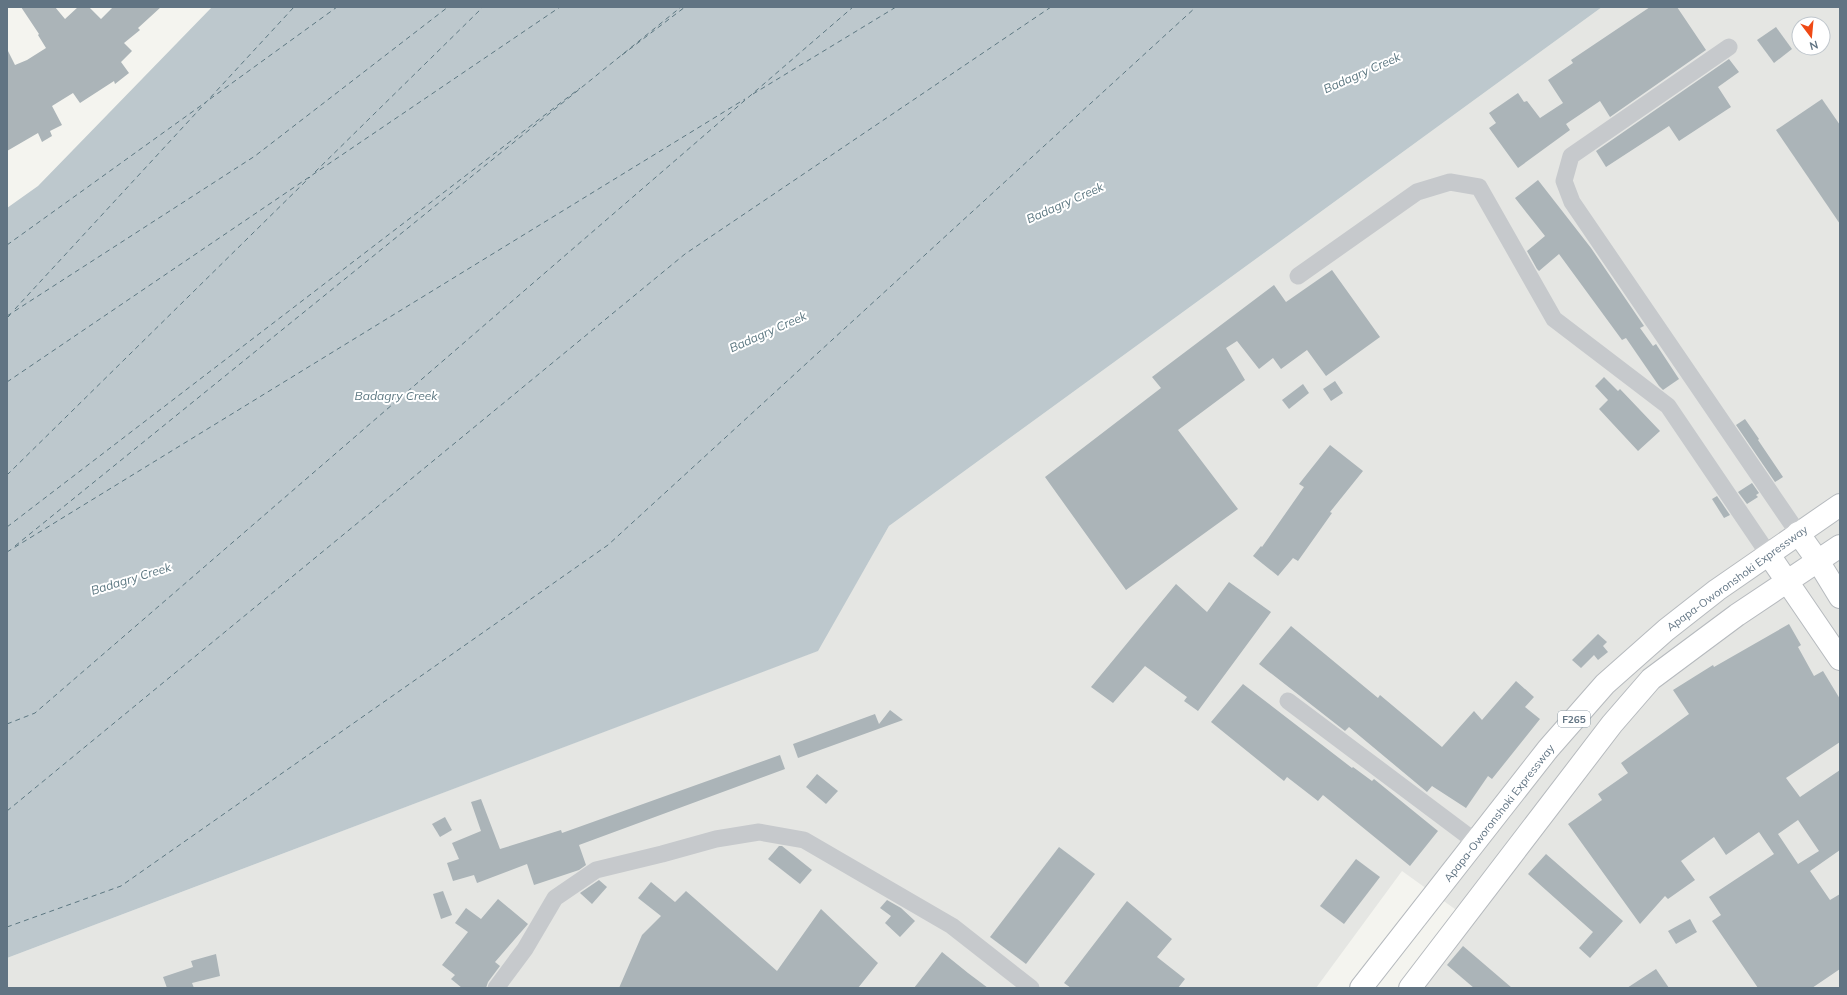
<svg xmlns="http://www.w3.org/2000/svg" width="1847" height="995" font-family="Mulish,sans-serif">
<rect width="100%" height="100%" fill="#f4f4ef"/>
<path fill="#e5e6e3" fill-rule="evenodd" d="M 1602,7 L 1840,7 L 1840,988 L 1412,988 L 1466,917 L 1402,871 L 1316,988 L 7,988 L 7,958 L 817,651 L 889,526 ZM 1799,24 L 1823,24 L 1823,48 L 1799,48 Z"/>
<polygon fill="#bdc8cd" points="212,7 1602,7 889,526 818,651 7,958 7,208 38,186"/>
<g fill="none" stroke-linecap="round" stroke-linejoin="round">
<g stroke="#5c7781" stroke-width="1" stroke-dasharray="5 4" stroke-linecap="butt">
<polyline points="622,55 685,7"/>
<polyline points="753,94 896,7"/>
<polyline points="210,99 337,7"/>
<polyline points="315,172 483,7"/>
<polyline points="7,245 206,102"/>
<polyline points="15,309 294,7"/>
<polyline points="7,316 255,156 448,7"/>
<polyline points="7,318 12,313"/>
<polyline points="7,382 560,7"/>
<polyline points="7,475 310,177"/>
<polyline points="7,527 580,88"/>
<polyline points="15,546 681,7"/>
<polyline points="7,552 745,99"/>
<polyline points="7,724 35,713 853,7"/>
<polyline points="7,811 685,254 1051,7"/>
<polyline points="7,927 121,886 608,545 1196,7"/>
</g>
</g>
<g fill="#abb4b8" fill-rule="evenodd">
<polygon points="21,7 55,7 65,19 78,7 89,7 101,19 113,7 161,7 138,28 140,30 124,43 132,51 121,62 129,73 115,84 114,81 80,103 73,93 52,106 62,125 50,131 52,136 42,142 38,133 7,151 7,49 15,65 27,60 46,48 38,35 39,34"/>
<polygon points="1650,7 1677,7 1706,50 1610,117 1600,101 1566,124 1570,130 1518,168 1489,128 1496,123 1489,113 1518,93 1524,102 1527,101 1540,118 1563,103 1548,80 1573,63 1571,60"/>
<polygon points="1776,27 1792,49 1774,63 1757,40"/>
<polygon points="1729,59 1739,72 1718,87 1731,107 1679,141 1669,126 1606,167 1596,151"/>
<polygon points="1822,99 1840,125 1840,224 1776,130"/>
<polygon points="1538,180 1591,248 1644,326 1640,328 1653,346 1656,344 1679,379 1663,390 1659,386 1626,338 1622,340 1559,254 1539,271 1537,269 1527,251 1545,236 1515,198"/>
<polygon points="1332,270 1380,337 1326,376 1307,350 1281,369 1273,358 1259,369 1237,341 1226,348 1245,380 1178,430 1238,509 1126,590 1045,477 1161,388 1152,377 1274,285 1286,302"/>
<polygon points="1604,377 1618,391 1620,389 1660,431 1638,451 1599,409 1608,400 1595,386"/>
<polygon points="1335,381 1343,393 1331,401 1323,389"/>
<polygon points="1303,384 1309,393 1289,409 1282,400"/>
<polygon points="1745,419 1759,439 1758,440 1783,477 1775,482 1736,425"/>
<polygon points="1330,445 1363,471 1330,512 1332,513 1298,561 1293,558 1278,576 1253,556 1261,546 1262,547 1304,487 1299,484"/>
<polygon points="1752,483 1759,493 1756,495 1758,497 1747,504 1738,492"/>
<polygon points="1717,496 1730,515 1724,518 1712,499"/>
<polygon points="1229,582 1271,612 1198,711 1184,701 1187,697 1145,666 1113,703 1091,687 1176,584 1207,612"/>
<path d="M 1789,624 L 1801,645 L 1798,647 L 1814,676 L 1823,671 L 1840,699 L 1840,742 L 1786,778 L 1800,797 L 1840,770 L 1840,850 L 1810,871 L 1830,900 L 1840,894 L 1840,969 L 1812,988 L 1758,988 L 1712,921 L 1721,915 L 1709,897 L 1774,854 L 1759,832 L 1726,855 L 1714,837 L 1681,861 L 1695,880 L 1668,899 L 1665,896 L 1640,924 L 1568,824 L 1602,800 L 1598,794 L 1628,773 L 1621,763 L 1689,714 L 1673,690 L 1713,665 L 1714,667 ZM 1798,820 L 1819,851 L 1798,864 L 1778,834 Z"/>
<polygon points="1291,626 1378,698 1380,695 1442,747 1474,711 1482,720 1516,681 1534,697 1525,707 1540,719 1492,779 1488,776 1466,808 1432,786 1427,792 1349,727 1345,731 1259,664"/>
<polygon points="1598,634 1607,642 1603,646 1608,652 1598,660 1594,655 1581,668 1572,660"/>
<polygon points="1243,684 1352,768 1353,767 1372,781 1374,779 1438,831 1410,866 1323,795 1318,801 1287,777 1284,781 1211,722"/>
<polygon points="890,710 903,720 798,758 793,744 875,714 879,724"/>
<polygon points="780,755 785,769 579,845 586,865 579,870 534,885 527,864 477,883 474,875 453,881 447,863 459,859 452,843 481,831 471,802 481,799 500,849 561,830 562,833"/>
<polygon points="817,774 838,791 826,804 806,787"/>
<polygon points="445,817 452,830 440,837 432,824"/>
<polygon points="779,846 782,846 812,870 800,884 768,859"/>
<polygon points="1059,847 1095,874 1026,964 990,937"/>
<polygon points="1546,854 1623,921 1590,958 1579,948 1593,932 1528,874"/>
<polygon points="1356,859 1380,877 1344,924 1320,906"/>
<polygon points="599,880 607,887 592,904 580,893"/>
<polygon points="651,882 675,902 686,891 777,971 821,909 878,963 858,988 619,988 642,935 661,916 638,898"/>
<polygon points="443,891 452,915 441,919 433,894"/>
<polygon points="498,899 528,924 495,962 500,966 488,982 486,988 462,988 451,979 455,975 442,965 468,932 455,923 466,908 481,919"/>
<polygon points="887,900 901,908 915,921 900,937 885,923 891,916 880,908"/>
<polygon points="1127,901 1172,939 1157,957 1185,979 1178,988 1071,988 1064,983"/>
<polygon points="1690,919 1697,932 1676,944 1668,931"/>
<polygon points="1463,946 1512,988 1474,988 1447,965"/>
<polygon points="942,952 968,973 988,988 914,988"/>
<polygon points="216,954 220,976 192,983 194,988 167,988 163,977 193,967 191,961"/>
<polygon points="1656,969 1669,988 1627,988"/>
</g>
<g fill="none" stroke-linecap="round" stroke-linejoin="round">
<g stroke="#b6babe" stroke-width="24">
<g id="major">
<polyline points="1798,533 1818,561 1840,597"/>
<polyline points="1769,555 1840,659"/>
<polyline points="1361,988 1548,749 1605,684 1666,630 1717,590 1840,505"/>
<polyline points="1410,988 1612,724 1651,679 1737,615 1840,546"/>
</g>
</g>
<g stroke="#c6c9cc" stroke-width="17">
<polyline points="1729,47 1571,156 1564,181 1572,202 1798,533"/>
<polyline points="1298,276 1417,192 1450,182 1479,187 1554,319 1668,406 1769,555"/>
<polyline points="1288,701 1476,842"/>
<polyline points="496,988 525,949 555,898 596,870 662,854 716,839 759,832 804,840 952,926 1031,988"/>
</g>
<use href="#major" stroke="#fff" stroke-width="22"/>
</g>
<g text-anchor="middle" stroke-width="4" stroke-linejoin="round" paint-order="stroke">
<rect fill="#fff" stroke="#909ea8" stroke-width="1" x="1558" y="711" width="32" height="16" rx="3"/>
<g font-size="10" font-weight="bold" fill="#617483">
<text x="1574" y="723">F265</text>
</g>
<g font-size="11" fill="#617483" stroke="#fff">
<text transform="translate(1737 578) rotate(-36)" y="4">Apapa-Oworonshoki Expressway</text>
<text transform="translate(1499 813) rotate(-52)" y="4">Apapa-Oworonshoki Expressway</text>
</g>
<g font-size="12" font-style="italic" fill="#5c7781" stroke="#fff">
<text transform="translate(1362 73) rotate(-24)" y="4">Badagry Creek</text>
<text transform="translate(1065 203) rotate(-24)" y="4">Badagry Creek</text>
<text transform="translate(768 332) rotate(-24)" y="4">Badagry Creek</text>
<text x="396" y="400">Badagry Creek</text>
<text transform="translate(131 579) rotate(-17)" y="4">Badagry Creek</text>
</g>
</g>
<rect width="1847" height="995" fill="none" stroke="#617483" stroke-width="16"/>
<g transform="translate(1811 36) rotate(164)"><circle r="19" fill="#ffffff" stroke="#c0c7cd"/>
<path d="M0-3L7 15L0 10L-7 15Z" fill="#ef4915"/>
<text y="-6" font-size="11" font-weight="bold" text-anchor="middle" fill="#617483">N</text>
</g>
</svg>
